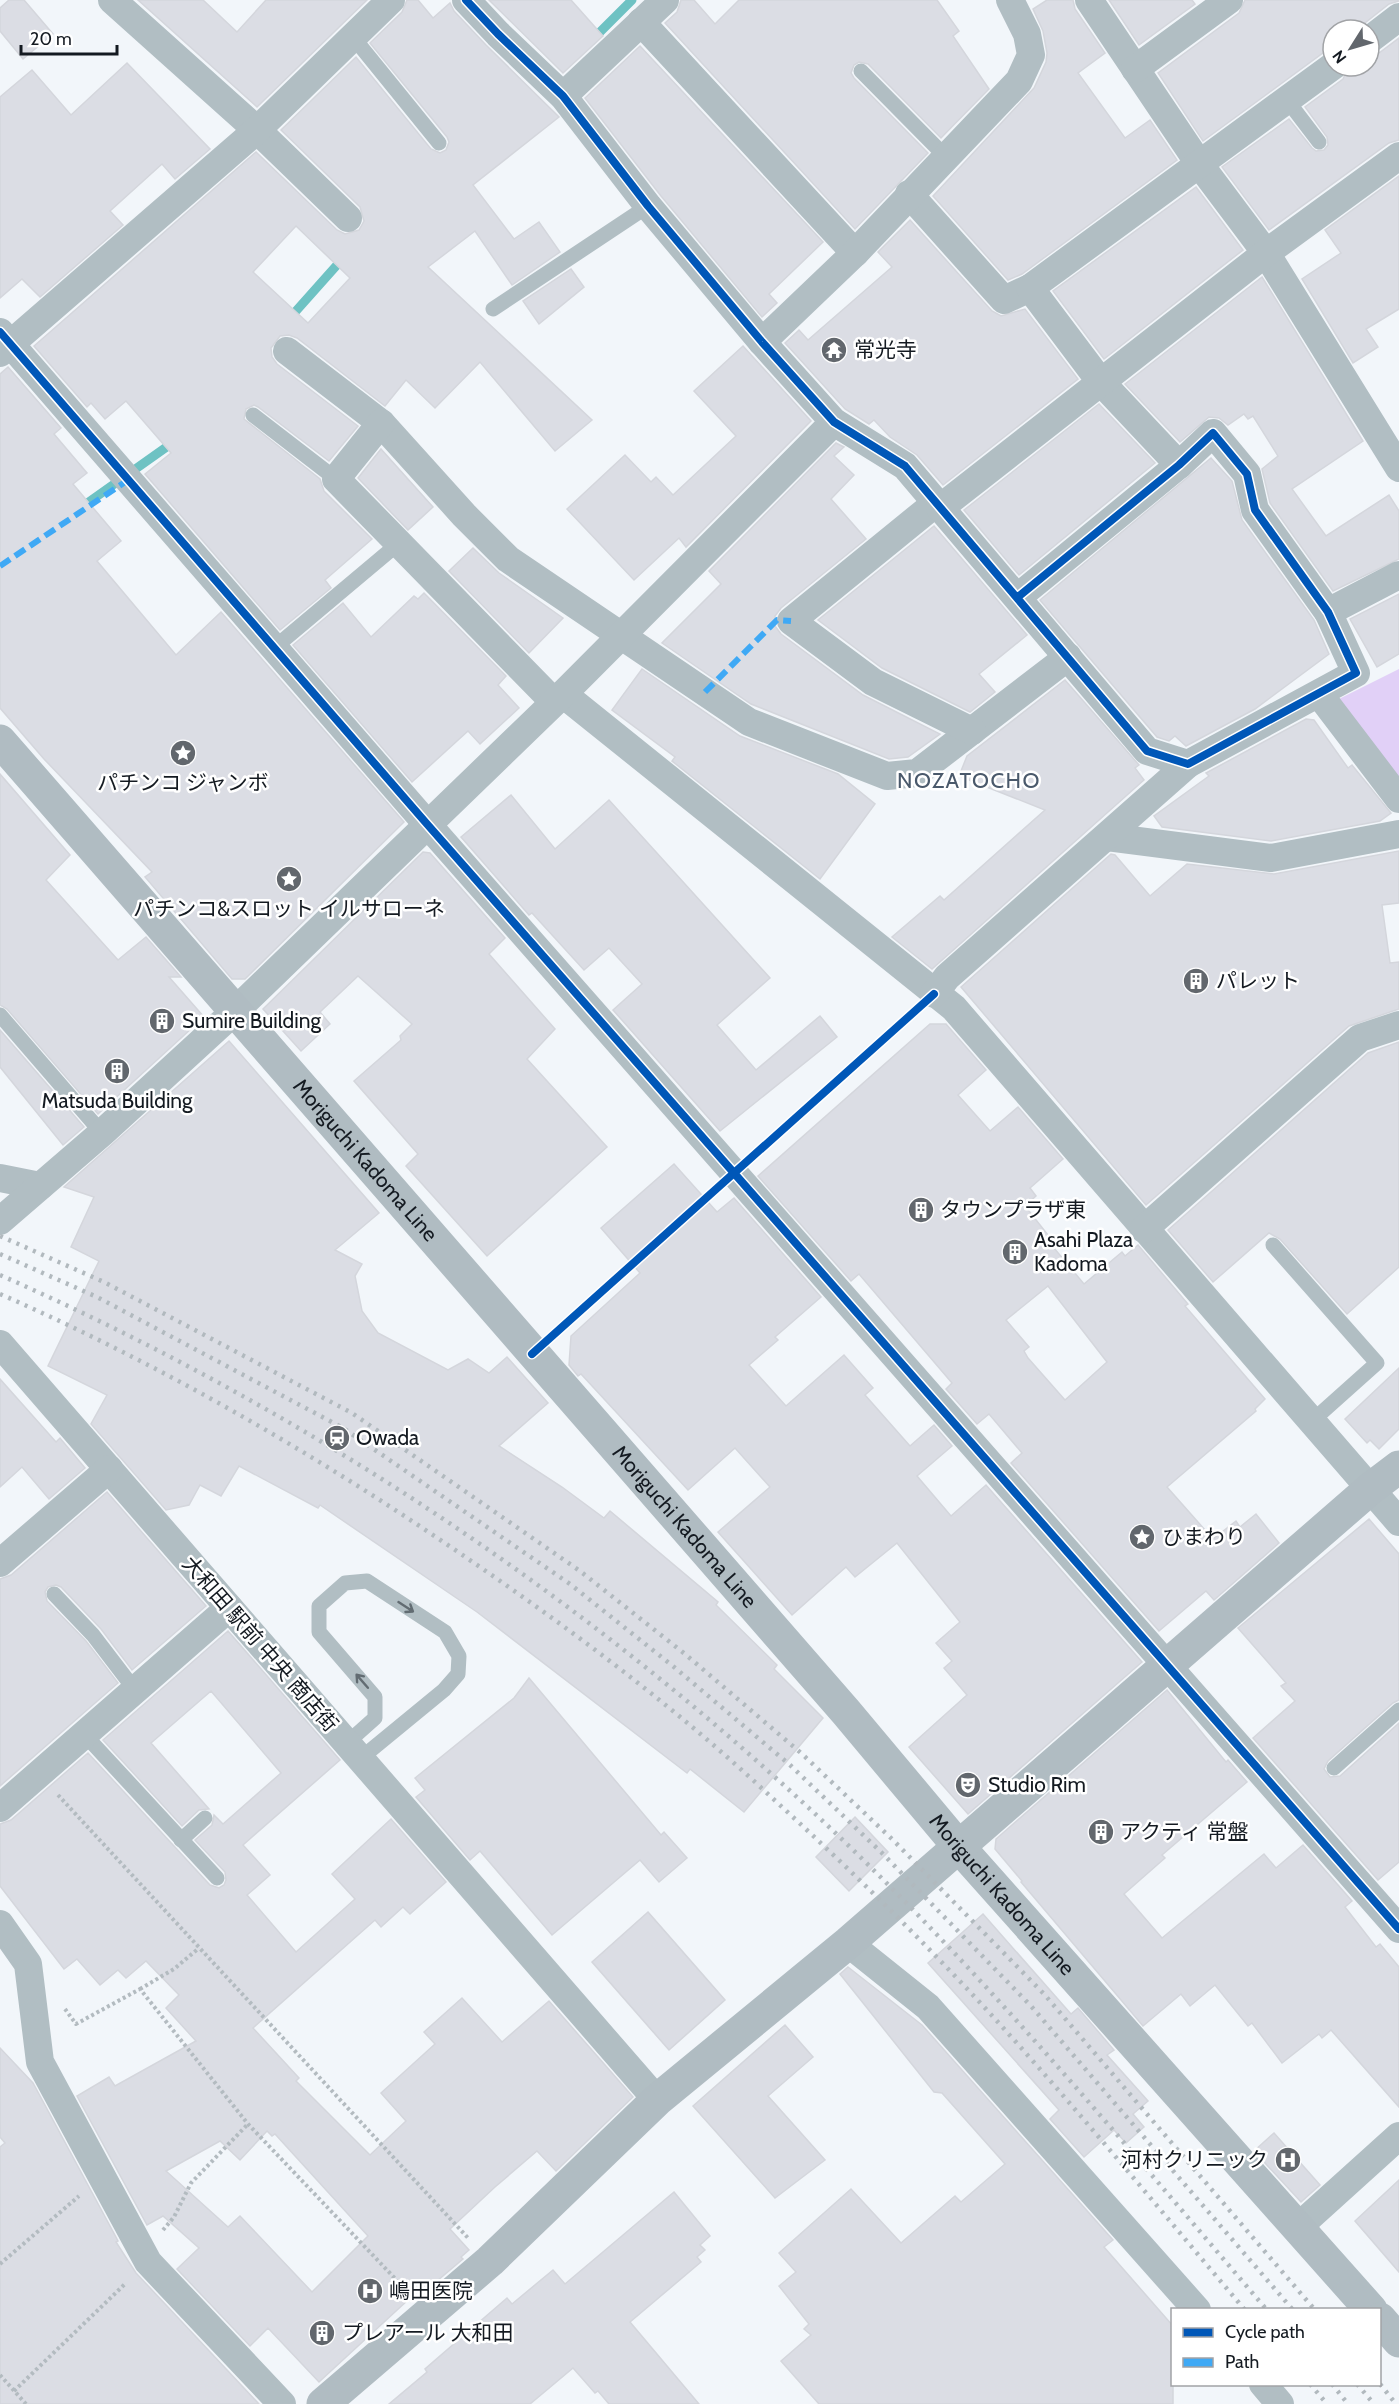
<svg xmlns="http://www.w3.org/2000/svg" width="1399" height="2404" font-family="Cabin,'Noto Sans JP',sans-serif">
<rect width="100%" height="100%" fill="#f2f6fa"/>
<polygon fill="#e1d0f7" points="1399,669 1399,789 1337,700"/>
<g fill="none" stroke-linecap="round" stroke-linejoin="round">
<g stroke="#6ec2c3" stroke-width="9">
<polyline points="591,41 632,0"/>
<polyline points="288,320 345,256"/>
<polyline points="79,509 175,441"/>
</g>
</g>
<g fill="#dbdde4" stroke="#d4d6dc" stroke-width="1.5" fill-rule="evenodd">
<polygon points="9,0 24,0 53,34 23,59 0,31 0,8"/>
<polygon points="138,0 203,0 237,32 266,0 367,0 257,107"/>
<path d="M 407,0 L 418,0 L 433,18 L 450,3 L 454,11 L 486,45 L 559,117 L 473,185 L 514,239 L 539,222 L 560,252 L 512,285 L 475,231 L 428,267 L 592,420 L 555,451 L 480,362 L 435,408 L 406,380 L 385,406 L 297,338 L 289,335 L 280,336 L 271,348 L 272,357 L 277,364 L 358,426 L 329,461 L 258,407 L 254,405 L 246,409 L 244,419 L 320,479 L 324,491 L 372,539 L 325,580 L 331,588 L 280,630 L 145,474 L 171,453 L 126,401 L 105,419 L 91,403 L 87,407 L 34,346 L 256,152 L 337,230 L 345,234 L 359,230 L 364,221 L 360,207 L 281,130 L 356,57 L 431,149 L 440,153 L 446,150 L 449,142 L 447,137 L 370,43 L 402,12 ZM 296,226 L 350,278 L 308,323 L 253,272 Z"/>
<polygon points="489,0 571,0 603,36 563,73"/>
<polygon points="681,0 694,0 715,24 739,0 937,0 959,31 953,36 989,89 941,138 868,64 859,62 854,65 851,73 854,78 928,153 855,229 665,23 677,12"/>
<polygon points="1047,0 1073,0 1075,9 1105,53 1078,73 1125,138 1150,120 1177,160 1022,274 1008,280 933,196 1034,88 1046,62 1047,53 1043,31 1033,9"/>
<polygon points="1109,0 1192,0 1195,4 1139,45"/>
<polygon points="1245,0 1399,0 1399,1 1389,4 1356,30 1333,30 1333,50 1323,53 1203,141 1158,73 1239,13"/>
<polygon points="1399,38 1399,140 1389,143 1269,230 1222,167 1289,119 1312,148 1316,151 1324,150 1328,145 1327,137 1305,107 1343,79 1349,66 1369,66 1369,56 1379,53"/>
<polygon points="640,46 823,242 769,294 777,303 762,317 661,196 585,98"/>
<polygon points="127,63 210,149 175,179 162,164 110,211 123,225 40,297 22,279 0,298 0,97 32,70 71,115"/>
<polygon points="1399,176 1399,309 1366,329 1378,347 1353,363 1302,279 1341,253 1325,230"/>
<polygon points="1196,187 1243,250 1104,359 1053,291"/>
<polygon points="910,220 992,311 1001,316 1025,309 1078,379 943,485 917,455 890,437 874,420 869,424 845,409 785,343 799,330 808,340 892,267 878,252"/>
<polygon points="571,269 584,287 539,324 523,301"/>
<polygon points="1262,277 1363,441 1292,489 1326,536 1389,495 1399,511 1399,559 1333,591 1270,503 1262,469 1278,456 1253,416 1248,419 1244,414 1228,425 1219,418 1209,417 1180,442 1125,384"/>
<polygon points="743,346 811,421 686,547 679,538 634,580 567,509 625,455 651,482 656,477 673,495 736,436 694,391"/>
<polygon points="8,367 61,428 54,434 87,473 73,484 121,541 97,561 176,655 221,612 404,822 245,979 232,979 145,877 152,872 44,759 0,708 0,374"/>
<polygon points="1099,404 1155,463 1019,575 964,510"/>
<polygon points="836,443 844,447 834,456 854,475 831,499 866,539 781,608 775,616 775,626 781,634 863,695 940,734 908,757 889,759 751,704 662,643 721,584 709,571"/>
<polygon points="381,449 433,507 408,530 358,478"/>
<polygon points="1211,458 1232,481 1242,520 1314,620 1329,654 1255,709 1186,746 1175,736 1169,741 1157,737 1040,600"/>
<polygon points="934,526 1027,635 979,674 995,692 970,712 882,668 818,620"/>
<polygon points="473,548 499,573 563,618 529,653 449,571"/>
<polygon points="424,593 506,676 498,685 519,708 480,744 468,731 412,782 293,645 343,603 371,637 414,596 418,599"/>
<polygon points="1399,594 1399,654 1377,667 1350,619"/>
<polygon points="642,669 740,736 838,774 875,804 820,879 672,761 675,757 612,710"/>
<polygon points="1065,680 1139,765 1135,768 1144,780 932,969 892,937 940,896 944,900 1045,810 959,776 967,756"/>
<polygon points="1306,719 1314,720 1348,768 1352,765 1391,813 1380,821 1271,841 1162,827 1154,816 1209,776 1206,773"/>
<polygon points="0,774 70,855 46,880 118,960 146,937 181,977 169,977 204,1017 98,1114 7,1009 0,1005"/>
<polygon points="511,795 555,849 609,800 770,978 717,1025 756,1070 820,1016 837,1037 720,1131 613,1010 642,984 609,948 584,970 532,913 529,915 461,837"/>
<polygon points="1399,851 1399,903 1382,905 1390,963 1399,962 1399,1009 1349,1026 1146,1205 961,987 1111,854 1115,855 1150,896 1187,864 1274,874"/>
<polygon points="423,852 430,853 505,938 489,954 555,1029 527,1059 607,1147 487,1256 406,1166 418,1154 354,1081 401,1040 400,1036 412,1024 358,976 320,1012 330,1024 301,1051 263,1009"/>
<path d="M 930,1024 L 946,1024 L 986,1070 L 958,1095 L 990,1131 L 1018,1107 L 1063,1159 L 1030,1188 L 1036,1196 L 1025,1206 L 1052,1240 L 1049,1242 L 1084,1284 L 1122,1252 L 1125,1256 L 1138,1245 L 1188,1304 L 1185,1306 L 1265,1399 L 1255,1409 L 1256,1411 L 1167,1487 L 1213,1539 L 1236,1521 L 1240,1527 L 1256,1514 L 1279,1543 L 1214,1600 L 1206,1591 L 1159,1631 L 1011,1463 L 1022,1453 L 989,1414 L 977,1424 L 946,1389 L 952,1383 L 859,1274 L 851,1281 L 758,1176 ZM 1048,1286 L 1107,1362 L 1065,1400 L 1028,1358 L 1024,1351 L 1029,1347 L 1006,1320 Z"/>
<polygon points="0,1030 84,1127 63,1145 0,1067"/>
<polygon points="229,1041 379,1213 335,1250 362,1264 355,1276 362,1311 378,1333 448,1370 468,1359 489,1373 507,1357 548,1403 499,1446 562,1487 604,1518 610,1511 718,1602 716,1605 777,1665 774,1669 823,1718 744,1812 690,1769 687,1773 477,1612 320,1505 318,1508 239,1466 221,1496 200,1485 189,1505 166,1510 91,1424 107,1395 48,1366 99,1261 71,1247 94,1197 64,1187"/>
<polygon points="1399,1042 1399,1267 1347,1314 1280,1239 1269,1233 1213,1282 1168,1230 1368,1053"/>
<polygon points="674,1164 717,1212 734,1198 821,1297 775,1337 778,1340 749,1365 786,1406 844,1355 873,1388 865,1395 910,1446 934,1425 952,1446 917,1476 951,1516 986,1485 1142,1662 968,1814 909,1747 967,1695 944,1668 952,1661 936,1643 960,1622 897,1543 855,1577 846,1567 792,1615 718,1532 770,1487 735,1448 688,1490 581,1374 578,1376 569,1365 571,1336 640,1273 601,1228"/>
<polygon points="1399,1368 1399,1429 1379,1449 1370,1440 1367,1443 1345,1419"/>
<polygon points="0,1379 56,1442 60,1438 85,1468 49,1499 22,1467 0,1487"/>
<polygon points="107,1492 206,1606 132,1670 101,1629 61,1587 56,1585 48,1587 45,1592 47,1601 86,1641 118,1683 0,1786 0,1579 11,1575"/>
<polygon points="1369,1519 1399,1554 1399,1700 1393,1703 1328,1761 1324,1769 1330,1777 1340,1776 1399,1723 1399,1862 1378,1880 1253,1738 1295,1701 1281,1686 1286,1683 1238,1628"/>
<path d="M 228,1631 L 340,1760 L 243,1845 L 270,1875 L 247,1895 L 296,1952 L 355,1899 L 332,1874 L 391,1819 L 446,1882 L 410,1914 L 403,1907 L 381,1927 L 375,1920 L 253,2028 L 299,2078 L 296,2081 L 370,2155 L 406,2121 L 381,2093 L 435,2044 L 424,2032 L 462,1998 L 502,2042 L 549,2001 L 633,2097 L 556,2171 L 537,2151 L 495,2187 L 450,2229 L 469,2250 L 461,2257 L 463,2259 L 424,2292 L 421,2288 L 319,2382 L 268,2328 L 250,2346 L 177,2269 L 199,2248 L 163,2216 L 147,2225 L 77,2096 L 109,2077 L 115,2086 L 196,2041 L 166,2008 L 179,1995 L 146,1961 L 126,1978 L 118,1970 L 100,1985 L 77,1959 L 64,1969 L 0,1886 L 0,1824 L 11,1820 L 88,1753 L 210,1885 L 219,1888 L 224,1885 L 226,1880 L 225,1872 L 195,1840 L 212,1825 L 214,1815 L 223,1824 L 281,1773 L 211,1691 L 151,1743 L 209,1809 L 199,1810 L 182,1826 L 103,1740 ZM 267,2131 L 272,2136 L 275,2134 L 368,2236 L 312,2292 L 240,2216 L 228,2227 L 166,2171 L 220,2141 L 240,2160 Z"/>
<polygon points="529,1678 661,1835 664,1832 687,1858 659,1882 640,1860 552,1935 480,1851 470,1860 416,1797 425,1790 415,1778 514,1698"/>
<polygon points="1167,1690 1226,1762 1228,1760 1247,1782 1162,1855 1165,1858 1124,1894 1162,1938 1264,1854 1276,1868 1303,1845 1352,1901 1345,1907 1376,1947 1380,1944 1399,1967 1399,2107 1331,2030 1322,2038 1319,2034 1282,2063 1252,2023 1248,2026 1215,1985 1190,2006 1181,1994 1143,2026 1021,1882 1022,1881 995,1849 996,1839"/>
<polygon points="855,1817 888,1852 849,1891 816,1857"/>
<polygon points="648,1912 725,2000 669,2050 592,1962"/>
<polygon points="983,1914 1071,2014 1078,2008 1114,2050 1107,2055 1148,2101 1133,2114 1144,2127 1126,2143 1114,2130 1084,2157 1050,2119 1059,2110 928,1963"/>
<polygon points="848,1967 922,2025 1113,2240 1104,2247 1173,2326 1173,2404 819,2404 781,2361 811,2335 804,2329 809,2324 779,2286 796,2272 779,2253 851,2189 901,2243 955,2196 961,2202 1005,2164 942,2093 934,2092 840,1974"/>
<polygon points="785,2025 813,2057 768,2096 825,2160 775,2198 693,2106"/>
<polygon points="0,2048 33,2083 118,2241 116,2242 136,2273 259,2404 0,2404 0,2147 5,2143 0,2137"/>
<polygon points="1274,2133 1320,2185 1301,2202 1254,2151"/>
<polygon points="1399,2180 1399,2272 1355,2221"/>
<polygon points="674,2192 710,2236 700,2245 705,2250 697,2257 701,2262 630,2322 699,2404 609,2404 598,2391 595,2393 573,2368 530,2404 389,2404 427,2372 425,2369 507,2298 512,2304 553,2270 565,2284"/>
</g>
<g fill="none" stroke-linecap="round" stroke-linejoin="round">
<g stroke="#b3bbc0" stroke-width="4" stroke-dasharray="3 3" stroke-linecap="butt">
<polyline points="58,1795 469,2239"/>
<polyline points="140,1989 174,1969 199,1948"/>
<polyline points="65,2009 76,2024 140,1989 248,2124 406,2290"/>
<polyline points="163,2230 174,2217 191,2183 248,2124"/>
<polyline points="0,2264 79,2196"/>
<polyline points="0,2375 26,2404"/>
<polyline points="14,2391 126,2283"/>
</g>
<g stroke="#b1bec3" stroke-width="15">
<polyline points="353,37 439,143"/>
<polyline points="861,71 945,156"/>
<polyline points="1287,100 1319,142"/>
<polyline points="493,309 648,206"/>
<polyline points="253,415 336,479"/>
<polyline points="274,648 399,543"/>
<polyline points="0,1015 102,1133"/>
<polyline points="1273,1245 1377,1363 1311,1422"/>
<polyline points="54,1594 93,1635 135,1690"/>
<polyline points="84,1734 217,1878"/>
<polyline points="347,1743 375,1718 375,1697 319,1632 319,1606 345,1583 367,1581 445,1632 459,1656 458,1674 444,1690 360,1759"/>
<polyline points="1334,1768 1399,1710"/>
<polyline points="181,1840 205,1818"/>
</g>
<g stroke="#b1bec3" stroke-width="28">
<polyline points="112,0 257,130 348,218"/>
<polyline points="466,0 498,34 563,96 648,206 762,342 834,422 905,466 1147,751 1188,764 1356,673 1328,612 1255,510 1247,474 1213,433 1179,465 1018,597"/>
<polyline points="1089,0 1200,165 1266,253 1399,468"/>
<polyline points="641,22 855,253"/>
<polyline points="1369,40 1399,17"/>
<polyline points="1135,69 1229,0"/>
<polyline points="563,96 665,0"/>
<polyline points="909,194 1004,300 1030,288"/>
<polyline points="0,332 427,824 1399,1929"/>
<polyline points="762,342 855,253 1019,81 1031,55 1027,34 1010,0"/>
<polyline points="287,351 381,423 464,515 508,559 749,722 887,776 917,773 1068,657"/>
<polyline points="0,353 257,130 391,0"/>
<polyline points="381,423 336,479 554,702"/>
<polyline points="1179,465 1100,381 1030,288 1333,66"/>
<polyline points="936,503 791,621 873,682 972,731"/>
<polyline points="940,508 1266,253 1399,156"/>
<polyline points="1328,612 1399,575"/>
<polyline points="563,694 954,1008 1399,1522"/>
<polyline points="1319,694 1399,799"/>
<polyline points="1107,837 1271,858 1399,834"/>
<polyline points="934,994 947,977 1188,764"/>
<polyline points="0,1178 40,1186"/>
<polyline points="0,1221 102,1133 234,1012 563,694 834,422"/>
<polyline points="1144,1229 1360,1038 1399,1025"/>
<polyline points="0,1344 657,2100"/>
<polyline points="0,1563 109,1469"/>
<polyline points="0,1808 229,1608"/>
<polyline points="0,1924 28,1964 40,2062 148,2262 282,2404"/>
<polyline points="848,1943 928,2007 1197,2310"/>
<polyline points="1297,2228 1399,2136"/>
<polyline points="1263,2384 1280,2404"/>
</g>
<g stroke="#b0bcc2" stroke-width="33">
<path id="s1" d="M 0,741 L 846,1712 L 959,1847 L 1371,2310"/>
<polyline points="1380,2319 1399,2341"/>
<polyline points="323,2404 490,2261 657,2100 848,1943 1370,1489 1399,1467"/>
</g>
<g stroke="#b1b9be" stroke-width="4.5" stroke-dasharray="3 6" stroke-linecap="butt">
<polyline points="0,1236 104,1282 352,1413 580,1571 685,1654 801,1753 893,1840 1044,1994 1315,2310"/>
<polyline points="0,1254 97,1297 343,1428 570,1584 674,1667 790,1765 881,1852 1031,2006 1293,2310"/>
<path d="M 0,1275 C 282,1399 549,1573 777,1779 C 957,1940 1110,2127 1267,2310"/>
<path d="M 0,1294 C 162,1365 315,1454 461,1554 C 568,1627 674,1706 769,1795 C 851,1870 932,1949 1006,2031 C 1088,2122 1166,2217 1245,2310"/>
<polyline points="1310,2384 1327,2404"/>
<polyline points="1332,2384 1348,2404"/>
<polyline points="1357,2384 1374,2404"/>
<polyline points="1380,2384 1396,2404"/>
</g>
<g stroke="#3fa9f5" stroke-width="6" stroke-dasharray="12 6" stroke-linecap="butt">
<polyline points="0,566 128,480"/>
<polyline points="705,692 777,620 791,621"/>
</g>
<g stroke="#fff" stroke-width="11">
<g id="cycleway">
<polyline points="466,0 498,34 563,96 648,206 762,342 834,422 905,466 1147,751 1188,764 1356,673 1328,612 1255,510 1247,474 1213,433 1179,465 1018,597"/>
<polyline points="0,332 427,824 1399,1929"/>
<polyline points="532,1354 934,994"/>
</g>
</g>
<use href="#cycleway" stroke="#0057b8" stroke-width="8"/>
</g>
<defs><path id="oneway-shaft" d="M-6 0H5M1.5-3L5.5 0L1.5 3" fill="none" stroke-width="1.6" stroke-linecap="round" stroke-linejoin="round" transform="scale(1.5)"/></defs>
<g stroke="#626c72">
<use href="#oneway-shaft" transform="translate(406 1607) rotate(33)"/>
<use href="#oneway-shaft" transform="translate(362 1681) rotate(-131)"/>
</g>
<defs>
<g id="temple-disc" transform="scale(1.35)"><circle r="9.5" fill="#62676d" stroke="#fff"/><path d="M0-6L5-2H3V0L6.5 2.5H4V6H1.5V3h-3V6H-4V2.5H-6.5L-3 0V-2H-5Z" fill="#fff"/></g>
<g id="sight-disc" transform="scale(1.35)"><circle r="9.5" fill="#62676d" stroke="#fff"/><path d="M0-6L1.8-2.2L6-1.7L2.9 1.2L3.7 5.4L0 3.3L-3.7 5.4L-2.9 1.2L-6-1.7L-1.8-2.2Z" fill="#fff"/></g>
<g id="building-disc" transform="scale(1.35)"><circle r="9.5" fill="#62676d" stroke="#fff"/><path d="M-4-6H4V6H1V3H-1V6H-4ZM-2.5-4.3h1.7v1.8h-1.7ZM.8-4.3h1.7v1.8H.8ZM-2.5-1h1.7V.8h-1.7ZM.8-1h1.7V.8H.8Z" fill="#fff"/></g>
<g id="station-disc" transform="scale(1.35)"><circle r="9.5" fill="#62676d" stroke="#fff"/><path d="M-3-6H3Q5-6 5-4V2Q5 4 3 4L4.5 6H3L1.5 4h-3L-3 6H-4.5L-3 4Q-5 4-5 2V-4Q-5-6-3-6ZM-3.5-4v3h7v-3ZM-3.5 1v1.5H-2V1ZM2 1v1.5H3.5V1Z" fill="#fff"/></g>
<g id="theatre-disc" transform="scale(1.35)"><circle r="9.5" fill="#62676d" stroke="#fff"/><path d="M-5-5.5Q0-4 5-5.5V0Q5 5 0 6Q-5 5-5 0ZM-3.3-2.5H-1v1.5H-3.3ZM1-2.5H3.3v1.5H1ZM-2.8 1Q0 5.5 2.8 1Z" fill="#fff"/></g>
<g id="hospital-disc" transform="scale(1.35)"><circle r="9.5" fill="#62676d" stroke="#fff"/><path d="M-5-5h3v3.5h4V-5h3V5h-3V1.5h-4V5h-3Z" fill="#fff"/></g>
</defs>
<g fill-rule="evenodd">
<use href="#temple-disc" x="834" y="350"/>
<use href="#sight-disc" x="183" y="753"/>
<use href="#sight-disc" x="289" y="879"/>
<use href="#building-disc" x="1196" y="981"/>
<use href="#building-disc" x="162" y="1021"/>
<use href="#building-disc" x="117" y="1071"/>
<use href="#building-disc" x="921" y="1210"/>
<use href="#building-disc" x="1015" y="1252"/>
<use href="#station-disc" x="337" y="1438"/>
<use href="#sight-disc" x="1142" y="1537"/>
<use href="#theatre-disc" x="968" y="1785"/>
<use href="#building-disc" x="1101" y="1832"/>
<use href="#hospital-disc" x="1288" y="2160"/>
<use href="#hospital-disc" x="370" y="2291"/>
<use href="#building-disc" x="322" y="2333"/>
</g>
<g text-anchor="middle" stroke-width="5" stroke-linejoin="round" paint-order="stroke">
<g font-size="21" fill="#141a21" stroke="#fff" text-anchor="start">
<text x="854" y="357">常光寺</text>
<text x="183" y="790" text-anchor="middle">パチンコ ジャンボ</text>
<text x="289" y="916" text-anchor="middle">パチンコ&amp;スロット イルサローネ</text>
<text x="1216" y="988">パレット</text>
<text x="182" y="1028">Sumire Building</text>
<text x="117" y="1108" text-anchor="middle">Matsuda Building</text>
<text x="940" y="1217">タウンプラザ東</text>
<text x="1034" y="1247">Asahi Plaza<tspan x="1034" dy="24">Kadoma</tspan></text>
<text x="356" y="1445">Owada</text>
<text x="1162" y="1544">ひまわり</text>
<text x="988" y="1792">Studio Rim</text>
<text x="1120" y="1839">アクティ 常盤</text>
<text x="1268" y="2167" text-anchor="end">河村クリニック</text>
<text x="389" y="2298">嶋田医院</text>
<text x="342" y="2340">プレアール 大和田</text>
</g>
<g font-size="21" fill="#141a21" stroke="#fff">
<text dy="7" stroke="none"><textPath href="#s1" startOffset="556">Moriguchi Kadoma Line</textPath></text>
<text dy="7" stroke="none"><textPath href="#s1" startOffset="1042">Moriguchi Kadoma Line</textPath></text>
<text transform="translate(260 1644) rotate(49)" y="7">大和田 駅前 中央 商店街</text>
<text dy="7" stroke="none"><textPath href="#s1" startOffset="1528">Moriguchi Kadoma Line</textPath></text>
</g>
<g font-size="22" letter-spacing="1.5" fill="#4a596b" stroke="#fff">
<text x="969" y="788">NOZATOCHO</text>
</g>
</g>
<rect x="1171" y="2308" width="210" height="78" fill="#ffffff" stroke="#a1a3a6" stroke-width="1.5"/>
<rect x="1183" y="2328" width="30" height="9" fill="#0057b8" stroke="#a1a3a6" stroke-width="1.5"/>
<text x="1225" y="2338" font-size="18" fill="#141a21">Cycle path</text>
<rect x="1183" y="2358" width="30" height="9" fill="#3fa9f5" stroke="#a1a3a6" stroke-width="1.5"/>
<text x="1225" y="2368" font-size="18" fill="#141a21">Path</text>
<g transform="translate(1351 48) rotate(233)"><circle r="28" fill="#ffffff" stroke="#a1a3a6" stroke-width="1.5"/>
<path d="M0-4.5L10 22L0 15L-10 22Z" fill="#62676d"/>
<text y="-9" font-size="16" font-weight="bold" text-anchor="middle" fill="#141a21">N</text>
</g>
<path d="M21 45v9h96v-9" fill="none" stroke="#141a21" stroke-width="3"/>
<text x="30" y="45" font-size="18" fill="#141a21" stroke="#ffffff" stroke-width="4.5" paint-order="stroke">20 m</text>
</svg>
